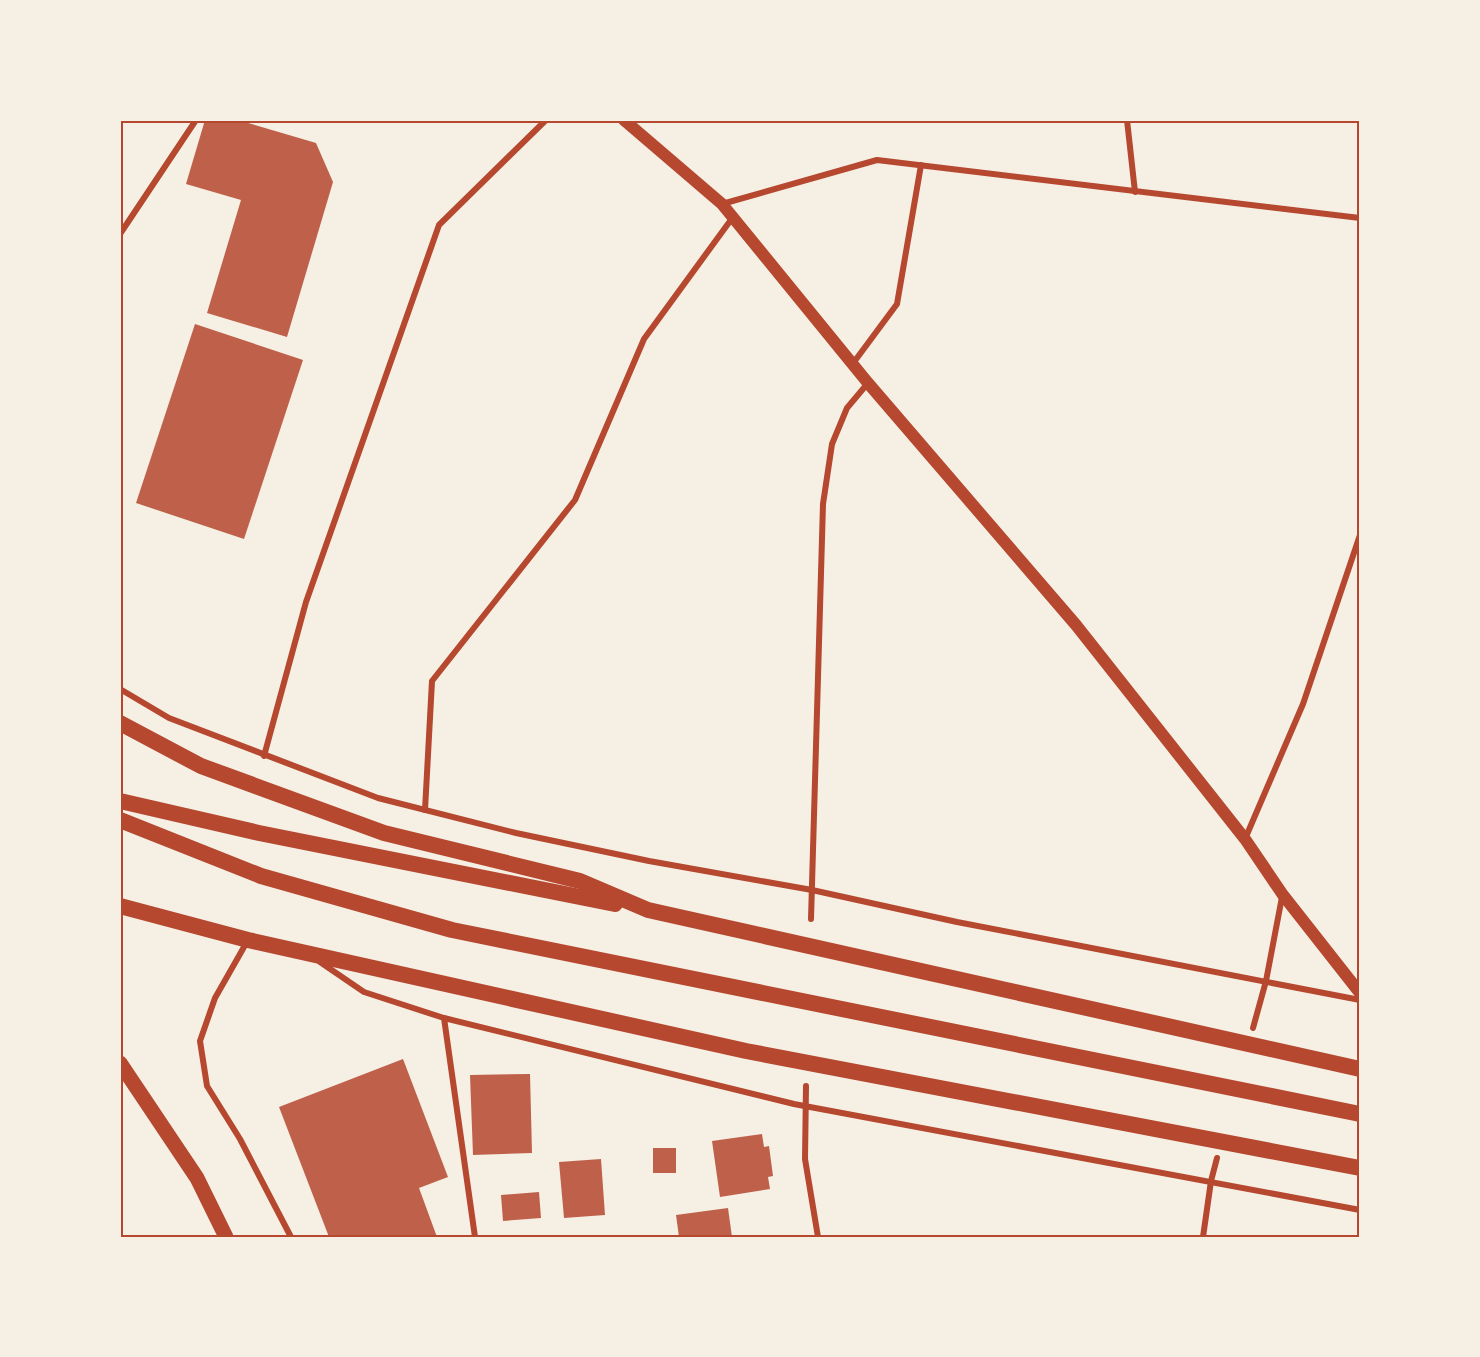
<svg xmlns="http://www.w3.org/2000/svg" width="1480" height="1357" font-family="Manrope,sans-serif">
<rect width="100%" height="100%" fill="#f6efe4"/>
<g fill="#bf614a">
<polygon points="205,120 238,120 316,143 333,182 287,337 207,313 241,200 186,184"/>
<polygon points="195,324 303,360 244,539 136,503"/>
<polygon points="403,1059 448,1177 419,1188 437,1237 329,1237 279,1107"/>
<polygon points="530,1074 532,1153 473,1155 470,1075"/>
<polygon points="762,1134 764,1147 769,1146 773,1176 768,1177 770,1189 720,1197 712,1141"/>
<rect x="653" y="1148" width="23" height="25"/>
<polygon points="601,1159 605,1215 564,1218 559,1162"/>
<polygon points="539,1192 541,1218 503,1221 501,1195"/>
<polygon points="728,1208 732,1237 679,1237 676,1215"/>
</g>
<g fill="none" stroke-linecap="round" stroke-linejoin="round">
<g stroke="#b5482f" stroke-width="6">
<polyline points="1127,120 1135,192"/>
<polyline points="722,204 877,160 1360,218"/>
<polyline points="120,234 196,120"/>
<polyline points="854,362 897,304 921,165"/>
<polyline points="120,689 169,718 378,798 516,833 649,861 812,890 957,922 1360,1000"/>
<polyline points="264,756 306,602 439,225 546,120"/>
<polyline points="425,810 432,681 575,500 644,339 733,217"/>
<polyline points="1245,839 1303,704 1360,535"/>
<polyline points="811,919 823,504 832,444 847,408 868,383"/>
<polyline points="248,940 215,998 200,1041 207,1086 240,1139 291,1237"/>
<polyline points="320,962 364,992 444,1018 794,1104 1360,1210"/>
<polyline points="444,1018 475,1237"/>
<polyline points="1253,1028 1266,981 1282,897"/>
<polyline points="806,1086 805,1159 818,1237"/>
<polyline points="1203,1237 1211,1181 1217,1158"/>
</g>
<polyline stroke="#b5482f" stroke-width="12" points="624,120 722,204 868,383 1076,625 1245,839 1283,895 1360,993"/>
<polyline stroke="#b5482f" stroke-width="15" points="120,1063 197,1178 226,1237"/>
<g stroke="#b5482f" stroke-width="16">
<polyline points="120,723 201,766 384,833 580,881 648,910 1360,1069"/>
<polyline points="120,801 259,833 615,904"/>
<polyline points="120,820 261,876 452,930 1360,1114"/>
<polyline points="120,906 248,940 746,1051 1360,1168"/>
</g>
</g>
<rect width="1480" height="1357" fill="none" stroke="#f6efe4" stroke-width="243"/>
<rect x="122" y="122" width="1236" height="1114" fill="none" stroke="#b5482f" stroke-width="2"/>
</svg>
